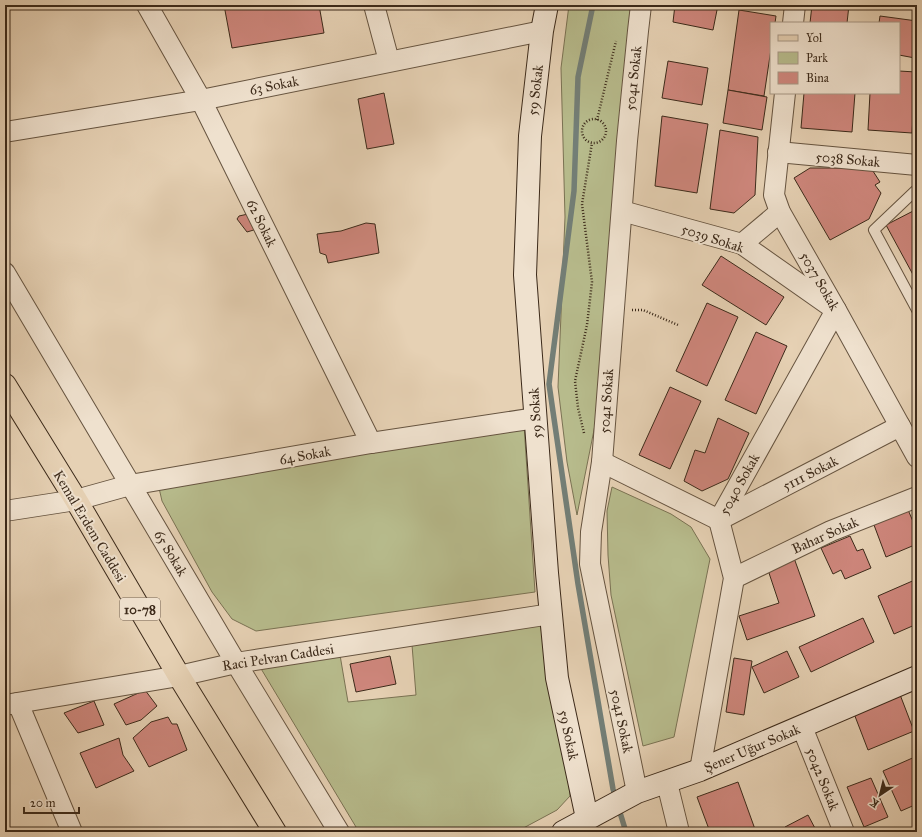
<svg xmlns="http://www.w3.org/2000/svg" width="922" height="837" font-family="'IM FELL Great Primer',serif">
<rect width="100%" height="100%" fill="#e6d1b4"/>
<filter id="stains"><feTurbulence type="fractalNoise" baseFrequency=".005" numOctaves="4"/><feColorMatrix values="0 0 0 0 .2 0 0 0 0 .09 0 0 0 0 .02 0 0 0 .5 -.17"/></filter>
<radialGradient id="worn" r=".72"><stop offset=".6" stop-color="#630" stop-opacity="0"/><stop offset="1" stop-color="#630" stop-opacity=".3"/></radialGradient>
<g fill="#b7bb8c" stroke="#7a7253">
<polygon points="569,5 634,5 597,415 577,515 567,462 558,387 565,217 561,68"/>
<polygon points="524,425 535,592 256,631 232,619 212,592 162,501 159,488"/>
<polygon points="612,487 671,514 691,527 710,559 674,737 643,746 611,595 608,555 607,511"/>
<polygon points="540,623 567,768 570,796 557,810 516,832 359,832 260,667 340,655 348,702 416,695 412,645"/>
</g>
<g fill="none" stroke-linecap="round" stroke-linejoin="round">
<g stroke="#737e76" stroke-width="5.5">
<polyline points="593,5 578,77 574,191 549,384 578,584 613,789 616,798"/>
<polyline points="618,806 626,832"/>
</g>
</g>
<g fill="#cf877d" stroke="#3c2a1a">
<polygon points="224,5 319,5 324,33 232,48"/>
<polygon points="675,5 718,5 713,30 673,22"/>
<polygon points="812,5 849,5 847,23 810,23"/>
<polygon points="739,10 776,16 775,23 771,23 771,49 764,96 728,90"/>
<polygon points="880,16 917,21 917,44 915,58 899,55 899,23 879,23"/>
<polygon points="668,61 708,68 702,105 662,98"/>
<polygon points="899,71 916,72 912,133 868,130 870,93 899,93"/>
<polygon points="728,90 767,97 762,130 723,123"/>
<polygon points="384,93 394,144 367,149 358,99"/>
<polygon points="804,93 855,93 852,132 801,128"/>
<polygon points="662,116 708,124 697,193 655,186"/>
<polygon points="720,130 758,137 755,195 734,213 710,209"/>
<polygon points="810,168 871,168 880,182 875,185 881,193 869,219 830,240 794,178"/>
<polygon points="917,209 917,282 886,225"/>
<polygon points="248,214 257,229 247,232 237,219 239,216"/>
<polygon points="366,223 375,224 379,253 328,263 326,255 320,253 317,234 341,231"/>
<polygon points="721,256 784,297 766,325 702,285"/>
<polygon points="707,303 738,317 707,386 676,371"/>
<polygon points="756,332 787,346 756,414 725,400"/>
<polygon points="670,387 701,401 670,469 639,455"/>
<polygon points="718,418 749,433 728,479 702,491 684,481 695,450 705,453"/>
<polygon points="906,505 917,531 917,544 886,557 874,525"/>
<polygon points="850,536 857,551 863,549 871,568 845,579 841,570 833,574 821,548"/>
<polygon points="794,558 815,616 747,640 739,616 779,603 767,567"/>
<polygon points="917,579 917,624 894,634 878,596"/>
<polygon points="863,618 874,642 811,672 799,647"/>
<polygon points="787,651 799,677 764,693 752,667"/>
<polygon points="390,656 396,684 356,692 350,664"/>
<polygon points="734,658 752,661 744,715 726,712"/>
<polygon points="145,690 157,706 141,720 126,725 114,704"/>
<polygon points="899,692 914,731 868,750 853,711"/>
<polygon points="94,701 104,725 78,733 64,713"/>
<polygon points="168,717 172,724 177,724 187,750 149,767 133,738 151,722"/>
<polygon points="119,738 123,755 134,771 96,788 80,753"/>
<polygon points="917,756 917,804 901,811 883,771"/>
<polygon points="871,778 888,817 864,827 847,787"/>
<polygon points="738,782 756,832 710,832 697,797"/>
<polygon points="808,815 817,832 787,832 785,827"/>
</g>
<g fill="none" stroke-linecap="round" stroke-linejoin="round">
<g stroke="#665440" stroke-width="12">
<polyline id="lane" points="915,191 874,230 917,310"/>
</g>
<g stroke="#665440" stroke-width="22">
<g id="street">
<polyline points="147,5 201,100 371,443"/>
<polyline points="374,5 389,61"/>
<polyline points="793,23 795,5"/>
<polyline points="785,93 774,195 780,212 836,310 917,457"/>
<polyline points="5,132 201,100 542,31"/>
<polyline points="778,152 917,165"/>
<polyline points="622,211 742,244 836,310 719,520 734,578 700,770"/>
<polyline points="742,244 780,212"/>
<polyline points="5,273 236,663 339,832"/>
<polyline points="602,462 719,520 900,426"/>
<polyline points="5,511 76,500 130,485 371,443 536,418"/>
<polyline points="734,578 831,531 917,497"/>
<polyline points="18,703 72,832"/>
<polyline points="5,705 179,676 236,663 551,614"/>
<polyline points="802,727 844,832"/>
<polyline points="667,783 679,832"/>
<polyline points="637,792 590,564 591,532 602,462 627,141 638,31 641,5"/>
</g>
</g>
<g stroke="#3c2a1a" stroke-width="24">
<g id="secondary">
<polyline points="547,5 542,31 530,136 525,275 547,573 557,678 587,818"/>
<polyline points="563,832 637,792 700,770 917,677"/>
</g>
</g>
<g stroke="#3c2a1a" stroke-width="24">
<polyline id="primary" points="5,385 76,500 179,676 275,832"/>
</g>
<g stroke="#3c2a1a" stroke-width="2.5" stroke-dasharray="1 2" stroke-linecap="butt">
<circle cx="594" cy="131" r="12"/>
<polyline points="597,120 616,41"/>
<polyline points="632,310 643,310 678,325"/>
<polyline points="584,433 578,408 575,381 587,325 592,282 582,204 592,143"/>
</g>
<use href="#lane" stroke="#efe1ce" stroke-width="10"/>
<use href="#street" stroke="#efe1ce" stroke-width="20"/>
<use href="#secondary" stroke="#efe1ce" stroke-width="22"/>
<use href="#primary" stroke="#e6d1b4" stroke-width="22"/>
</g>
<g text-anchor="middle" stroke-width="4" stroke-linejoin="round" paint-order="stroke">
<rect fill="#efe1ce" stroke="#726150" stroke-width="1" x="120" y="598" width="40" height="22" rx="3"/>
<g font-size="13" font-weight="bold" fill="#3c2a1a">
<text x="140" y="614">10-78</text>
</g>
<g font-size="14" fill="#3c2a1a" stroke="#efe1ce">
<text transform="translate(633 78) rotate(-84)" y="5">5041 Sokak</text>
<text transform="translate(274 85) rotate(-11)" y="5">63 Sokak</text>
<text transform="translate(535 90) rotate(-83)" y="5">59 Sokak</text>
<text transform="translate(848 159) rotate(5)" y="5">5038 Sokak</text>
<text transform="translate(262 223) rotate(64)" y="5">62 Sokak</text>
<text transform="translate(713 238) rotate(18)" y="5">5039 Sokak</text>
<text transform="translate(820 281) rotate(60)" y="5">5037 Sokak</text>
<text transform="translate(606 401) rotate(-86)" y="5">5041 Sokak</text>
<text transform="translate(535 413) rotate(-94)" y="5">59 Sokak</text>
<text transform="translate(305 455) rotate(-10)" y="5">64 Sokak</text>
<text transform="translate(810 473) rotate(-27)" y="5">5111 Sokak</text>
<text transform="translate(739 484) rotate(-61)" y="5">5040 Sokak</text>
<text transform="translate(90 526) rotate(59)" y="5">Kemal Erdem Caddesi</text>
<text transform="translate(825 535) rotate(-24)" y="5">Bahar Sokak</text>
<text transform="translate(171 553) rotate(59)" y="5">65 Sokak</text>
<text transform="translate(278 657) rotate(-9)" y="5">Raci Pelvan Caddesi</text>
<text transform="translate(622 721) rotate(78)" y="5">5041 Sokak</text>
<text transform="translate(569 735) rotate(78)" y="5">59 Sokak</text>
<text transform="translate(752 748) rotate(-23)" y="5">Şener Uğur Sokak</text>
<text transform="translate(823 779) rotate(68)" y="5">5042 Sokak</text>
</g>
</g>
<rect width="922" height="837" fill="none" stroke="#e6d1b4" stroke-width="20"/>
<rect x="6" y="6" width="910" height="825" fill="none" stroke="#3c2a1a" stroke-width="2"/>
<rect x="10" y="10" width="902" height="817" fill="none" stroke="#3c2a1a"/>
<rect x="770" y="22" width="130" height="72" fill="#efe1ce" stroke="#a79886"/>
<rect x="778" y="35" width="20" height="6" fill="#e6d1b4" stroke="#a79886"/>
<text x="806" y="42" font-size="12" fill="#3c2a1a">Yol</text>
<rect x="778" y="52" width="20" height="12" fill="#b7bb8c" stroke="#a79886"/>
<text x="806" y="62" font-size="12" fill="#3c2a1a">Park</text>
<rect x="778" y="72" width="20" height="12" fill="#cf877d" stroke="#a79886"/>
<text x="806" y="82" font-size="12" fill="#3c2a1a">Bina</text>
<g transform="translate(880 795) rotate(215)" stroke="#efe1ce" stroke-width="3" paint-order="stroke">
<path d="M0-3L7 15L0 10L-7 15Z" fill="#3c2a1a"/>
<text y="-6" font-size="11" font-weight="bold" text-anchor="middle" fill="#3c2a1a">K</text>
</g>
<path d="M24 807v6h55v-6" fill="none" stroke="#3c2a1a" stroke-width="2"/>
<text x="30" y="807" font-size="12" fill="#3c2a1a" stroke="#efe1ce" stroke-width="3" paint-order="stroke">20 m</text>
<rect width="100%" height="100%" filter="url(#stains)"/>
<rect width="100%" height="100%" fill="url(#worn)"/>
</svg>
